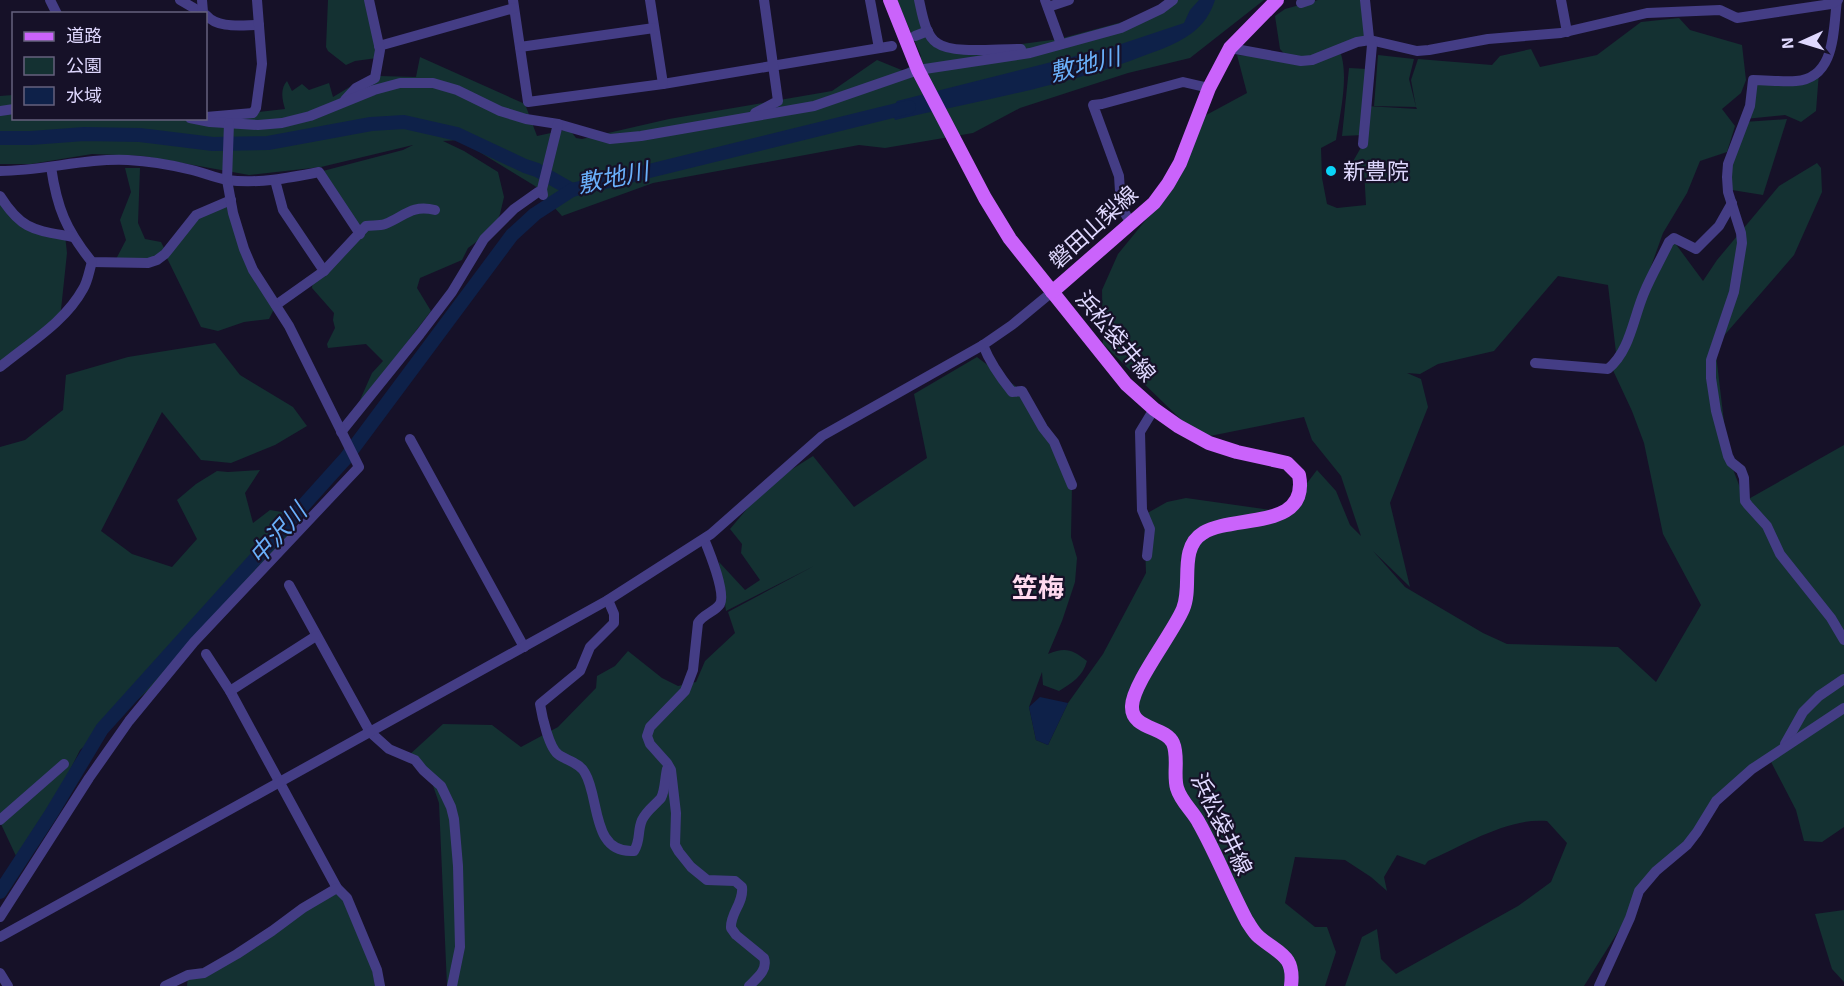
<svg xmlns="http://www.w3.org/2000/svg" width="1844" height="986" font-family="'Exo 2','Noto Sans JP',sans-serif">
<rect width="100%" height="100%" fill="#161128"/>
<g fill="#143132" fill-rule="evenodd">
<polygon points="328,0 369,0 377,58 355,61 346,65 328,51 326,47"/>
<path d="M 897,0 L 917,0 L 934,43 L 984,49 L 1059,39 L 1167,10 L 1176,0 L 1264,0 L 1190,58 L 1128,73 L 1020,108 L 973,133 L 885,148 L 859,145 L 653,183 L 562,216 L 535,186 L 460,140 L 443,141 L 464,151 L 498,172 L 504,197 L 500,214 L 494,229 L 468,248 L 462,260 L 420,278 L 417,288 L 431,311 L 356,409 L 372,373 L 383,361 L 366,344 L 328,348 L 327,344 L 335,328 L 333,320 L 334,313 L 312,288 L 313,280 L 360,234 L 319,172 L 403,150 L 413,145 L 321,167 L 249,175 L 143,156 L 92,154 L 31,164 L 0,164 L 0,96 L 13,95 L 14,118 L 206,118 L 285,109 C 282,99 280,89 287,81 L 292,91 L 302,84 L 309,90 L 329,83 L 333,97 L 358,82 L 379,76 L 416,77 L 420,57 L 525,104 L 537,136 L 569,129 L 576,138 L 582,139 L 669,119 L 832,91 L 877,60 L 904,71 L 921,56 Z"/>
<path d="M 1318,0 L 1362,0 L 1369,38 L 1339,49 C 1350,73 1340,114 1336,140 L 1321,148 L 1322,178 L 1327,204 L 1337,208 L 1366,205 L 1364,169 L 1348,170 L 1363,144 L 1363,135 L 1342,136 L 1349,68 L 1367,69 L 1366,106 L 1417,109 L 1416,107 L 1374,106 L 1378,55 L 1414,59 L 1409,79 L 1416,107 L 1411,80 L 1418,59 L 1492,65 L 1500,56 L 1531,49 L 1540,67 L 1597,55 L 1641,22 L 1679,18 L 1690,30 L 1742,45 L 1746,80 L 1741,93 L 1722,109 L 1735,126 L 1727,152 L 1700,161 L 1687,193 L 1663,233 L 1625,339 L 1672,239 L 1703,281 L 1717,260 L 1779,186 L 1817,163 L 1821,168 L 1822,192 L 1794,255 L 1715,346 L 1728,456 L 1745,501 L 1844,445 L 1844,827 L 1822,842 L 1804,841 L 1796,810 L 1769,758 L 1714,804 L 1693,837 L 1656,871 L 1584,986 L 1345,986 L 1362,937 L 1377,929 L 1381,959 L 1396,974 L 1518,906 L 1551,882 L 1567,843 L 1547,821 C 1509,817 1462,846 1428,861 L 1425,865 L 1397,855 L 1384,877 L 1387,891 L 1371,877 L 1345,860 L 1295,857 L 1285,903 L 1315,927 L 1327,927 L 1336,952 L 1325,986 L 447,986 L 439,803 L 428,771 L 408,756 L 443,724 L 492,725 L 521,747 L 558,727 L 596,688 L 597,676 L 615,666 L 628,651 L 662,678 L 678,686 L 696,682 L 705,661 L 735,633 L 728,612 L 814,566 L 726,611 L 719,562 L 745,590 L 760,580 L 741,553 L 742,544 L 730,529 L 767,485 L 813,456 L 854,507 L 927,458 L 914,394 L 977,357 L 1022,391 L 1072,485 L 1071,537 L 1077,558 L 1075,582 L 1062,621 L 1048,654 C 1065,647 1072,649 1087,661 C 1083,676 1072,683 1059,691 L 1043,685 L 1042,672 L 1029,707 L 1036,740 L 1048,745 L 1068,703 L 1103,654 L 1146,573 L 1144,515 L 1167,502 L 1186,498 L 1285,512 L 1317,470 L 1336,491 L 1350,525 L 1361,536 L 1341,476 L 1312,440 L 1304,417 L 1200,438 L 1103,344 L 1102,290 L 1118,254 L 1180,178 L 1197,120 L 1247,93 L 1237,55 L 1289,59 L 1280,49 L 1275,16 L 1285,9 ZM 1558,276 L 1608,285 L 1617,361 L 1611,366 L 1632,411 L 1644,443 L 1663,534 L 1701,605 L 1656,682 L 1618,647 L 1507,644 L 1483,633 L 1405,587 L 1373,551 L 1410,587 L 1390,503 L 1428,407 L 1421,379 L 1407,373 L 1420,374 L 1438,364 L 1494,351 Z"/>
<polygon points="1819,72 1816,111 1801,122 1785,115 1745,119 1756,80 1798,83"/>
<polygon points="1787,119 1763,195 1732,190 1728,164 1744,122"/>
<polygon points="125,168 140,168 138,223 145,239 161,242 164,248 161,258 114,263 126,240 120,220 131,192"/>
<polygon points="0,195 24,225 65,235 67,253 60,319 0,362"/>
<polygon points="231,200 248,258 276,305 269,319 244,322 218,331 201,327 165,254 196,215"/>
<polygon points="215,343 240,375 293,407 307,426 275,445 231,463 201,460 162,412 101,531 132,554 172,567 197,539 177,500 196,484 217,471 228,472 260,470 245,493 253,523 270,510 282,512 290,543 168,673 80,750 63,784 16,856 0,822 0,447 25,440 63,410 66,375 128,357"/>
<polygon points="337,888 369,951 375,986 187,986 188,975 227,960"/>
<polygon points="1844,910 1844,982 1832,969 1815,914"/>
</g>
<g fill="#0e2149">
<path d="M 1199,0 L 1215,0 C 1211,13 1203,25 1192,33 C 1175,46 1150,53 1130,61 C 1054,88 974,102 895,120 L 891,111 L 897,101 L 1115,46 L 1184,23 L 1190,10 Z"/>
<polygon points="1040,697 1068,703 1048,745 1036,740 1029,707"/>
</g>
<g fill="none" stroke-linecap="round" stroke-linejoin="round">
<g stroke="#0e2149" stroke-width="14">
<polyline points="0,138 31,138 84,134 140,135 213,144 268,143 371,124 404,122 457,134 525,166 537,170 572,190"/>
<polyline points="0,892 51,814 102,729 346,458 512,235 535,214 572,190 909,107"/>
</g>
<g stroke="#443d85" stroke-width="10">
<polyline points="50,0 57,14"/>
<polyline points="180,0 204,14"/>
<polyline points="202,0 203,12"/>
<polyline points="513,0 528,102 663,84 892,46"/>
<polyline points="650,0 663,84"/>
<polyline points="870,0 879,48"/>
<path d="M 919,0 C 922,13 925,35 937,43 C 954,55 1000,48 1021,49"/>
<polyline points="1045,0 1061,44"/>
<polyline points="1561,0 1567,32"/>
<path d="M 1837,0 C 1833,30 1836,78 1796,81 C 1782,82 1767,80 1753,80 L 1750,106 L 1728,164 L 1727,177 L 1728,192 L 1741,233 L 1742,243 L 1734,292 L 1711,360 L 1711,378 L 1716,411 L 1728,456 L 1731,462 L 1741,470 L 1744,478 L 1745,501 L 1748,505 L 1767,526 L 1780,554 L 1831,618 L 1844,640"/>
<polyline points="1301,3 1310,0"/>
<polyline points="1048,7 1069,0"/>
<path d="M 206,15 C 218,29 241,25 259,25"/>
<polyline points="915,36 928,31"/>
<polyline points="379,46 514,8"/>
<polyline points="520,47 654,28"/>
<polyline points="1230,48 1301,61 1312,60 1357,42 1370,40 1417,51 1429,50 1488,39 1561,33 1647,13 1720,10 1737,18 1831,4 1838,0"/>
<polyline points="345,100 356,88 375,78 380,50 369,0"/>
<polyline points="0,111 14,109"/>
<polyline points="755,113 778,101 764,0"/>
<polyline points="206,117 253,113 256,108 262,64 257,0"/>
<polyline points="190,118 210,122 258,125 282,123 310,116 374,90 400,83 433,83 457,90 500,111 526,119 558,124 610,139 641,136 814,106 918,70 1030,53 1121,28 1161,9 1173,0"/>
<polyline points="1363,144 1372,45 1369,38 1365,0"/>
<path d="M 51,167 C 57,208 66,230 92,262 L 148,263 L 157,260 L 165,254 L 196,215 L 231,200"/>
<path d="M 0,171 C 43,171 85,158 128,160 C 149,161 172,165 192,170 C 204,173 216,178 227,180 C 258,184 289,178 319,172 L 360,234"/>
<polyline points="275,180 283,210 324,271 276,305"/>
<polyline points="543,195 542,189 558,124"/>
<path d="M 0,196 C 22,231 35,230 73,237"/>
<polyline points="1131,223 1121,207 1119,176 1093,105 1102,104 1183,82 1209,88"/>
<path d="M 324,271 L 366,226 C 372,225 379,226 385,224 C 404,217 411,204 435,210"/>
<path d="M 983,345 C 990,363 1000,377 1012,392 L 1022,391 L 1043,428 L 1054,442 L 1072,485"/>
<path d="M 1535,363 L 1608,369 C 1630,351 1633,319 1644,293 C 1651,276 1661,259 1669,242 L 1674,238 L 1696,249 L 1719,226 L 1732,203"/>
<path d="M 0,367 C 29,343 65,322 83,289 C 88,281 89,271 92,262"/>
<polyline points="341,432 420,334 452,292 484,239 514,209 538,192"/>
<polyline points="410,439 524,647"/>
<path d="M 704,539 C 709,551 726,593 720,604 C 715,612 703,614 698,623 L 693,670 L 685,691 L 650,727 L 647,736 L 650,744 L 667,763 L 671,770 L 676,813 L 675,845 L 679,852 L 691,867 L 707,880 L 735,881 L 742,887 C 744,903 730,913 731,928 L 736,935 L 764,958 C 768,970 757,978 749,986"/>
<polyline points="1147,556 1150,529 1142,510 1140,432 1154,409"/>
<polyline points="289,585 370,732 389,749 415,760 423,770 441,786 451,807 454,819 458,866 460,947 452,986"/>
<path d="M 608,600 L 614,614 L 614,623 L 590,647 L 580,671 L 540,704 C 542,716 549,749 559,755 C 568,761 580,763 585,773 C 600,798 591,854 634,851 C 641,840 637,832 642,820 C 646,811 655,805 661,798 C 665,791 665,777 667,769"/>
<polyline points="206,654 230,691 337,888 347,898 377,970 380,986"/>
<polyline points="230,691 316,636"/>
<polyline points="1785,744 1803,712 1819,696 1844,679"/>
<polyline points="0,820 64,764"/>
<polyline points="0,917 89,778 129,721 194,642 359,467 289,326 253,270 244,249 233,213 227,180 229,123"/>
<polyline points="0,937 608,600 711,534 822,436 983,345 1012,325 1052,292"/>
<polyline points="0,973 8,986"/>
<polyline points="165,986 188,975 204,973 237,954 272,931 303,908 337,888"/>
<polyline points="1599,986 1630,918 1639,891 1656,871 1687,845 1697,832 1716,801 1752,769 1844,708"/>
</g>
<g stroke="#ca63fb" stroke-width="14">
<path d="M 890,0 L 918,70 L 985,198 L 1010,239 L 1126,384 L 1154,409 L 1178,426 L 1209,443 L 1237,452 L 1287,463 L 1299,475 C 1310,531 1233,514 1203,533 C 1178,548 1193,586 1183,609 C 1173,633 1133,683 1132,706 C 1131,730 1165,726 1173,743 C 1179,757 1173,774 1177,788 C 1181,802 1193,811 1199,823 C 1217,855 1230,889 1247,921 C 1251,927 1254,933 1259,937 C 1279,954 1295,955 1291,986"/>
<polyline points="1052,292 1154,203 1168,184 1180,163 1209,88 1230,48 1277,0"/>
</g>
</g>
<circle fill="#0ad4f8" stroke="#161128" stroke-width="2" cx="1331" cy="171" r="6"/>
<g text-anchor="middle" stroke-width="4.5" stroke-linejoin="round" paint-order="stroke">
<g font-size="22" fill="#dfd8fe" stroke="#161128" text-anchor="start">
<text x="1343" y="179">新豊院</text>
</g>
<g font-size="22" fill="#dfd8fe" stroke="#161128">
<text transform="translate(1093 227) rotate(-42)" y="8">磐田山梨線</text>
<text transform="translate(1116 336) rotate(50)" y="8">浜松袋井線</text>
<text transform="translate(1222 824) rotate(64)" y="8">浜松袋井線</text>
</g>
<g font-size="24" font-style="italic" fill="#6ab0fb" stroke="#161128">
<text transform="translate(1085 65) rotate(-14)" y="8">敷地川</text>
<text transform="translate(613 178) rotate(-11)" y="8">敷地川</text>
<text transform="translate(278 534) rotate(-48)" y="8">中沢川</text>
</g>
<g font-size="26" font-weight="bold" fill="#fedaef" stroke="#161128">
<text x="1038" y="597">笠梅</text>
</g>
</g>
<rect x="12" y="12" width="195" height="108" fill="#161128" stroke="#66617e" stroke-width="1.5"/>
<rect x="24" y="32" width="30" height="9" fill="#ca63fb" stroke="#66617e" stroke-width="1.5"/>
<text x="66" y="42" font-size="18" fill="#dfd8fe">道路</text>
<rect x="24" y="57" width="30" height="18" fill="#143132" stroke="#66617e" stroke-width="1.5"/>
<text x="66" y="72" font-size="18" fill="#dfd8fe">公園</text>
<rect x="24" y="87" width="30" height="18" fill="#0e2149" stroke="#66617e" stroke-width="1.5"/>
<text x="66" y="102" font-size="18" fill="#dfd8fe">水域</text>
<g transform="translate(1802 42) rotate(266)" stroke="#161128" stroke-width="4.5" paint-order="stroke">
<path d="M0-4.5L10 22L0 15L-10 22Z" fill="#dfd8fe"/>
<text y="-9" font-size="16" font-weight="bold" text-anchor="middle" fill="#dfd8fe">N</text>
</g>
</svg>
